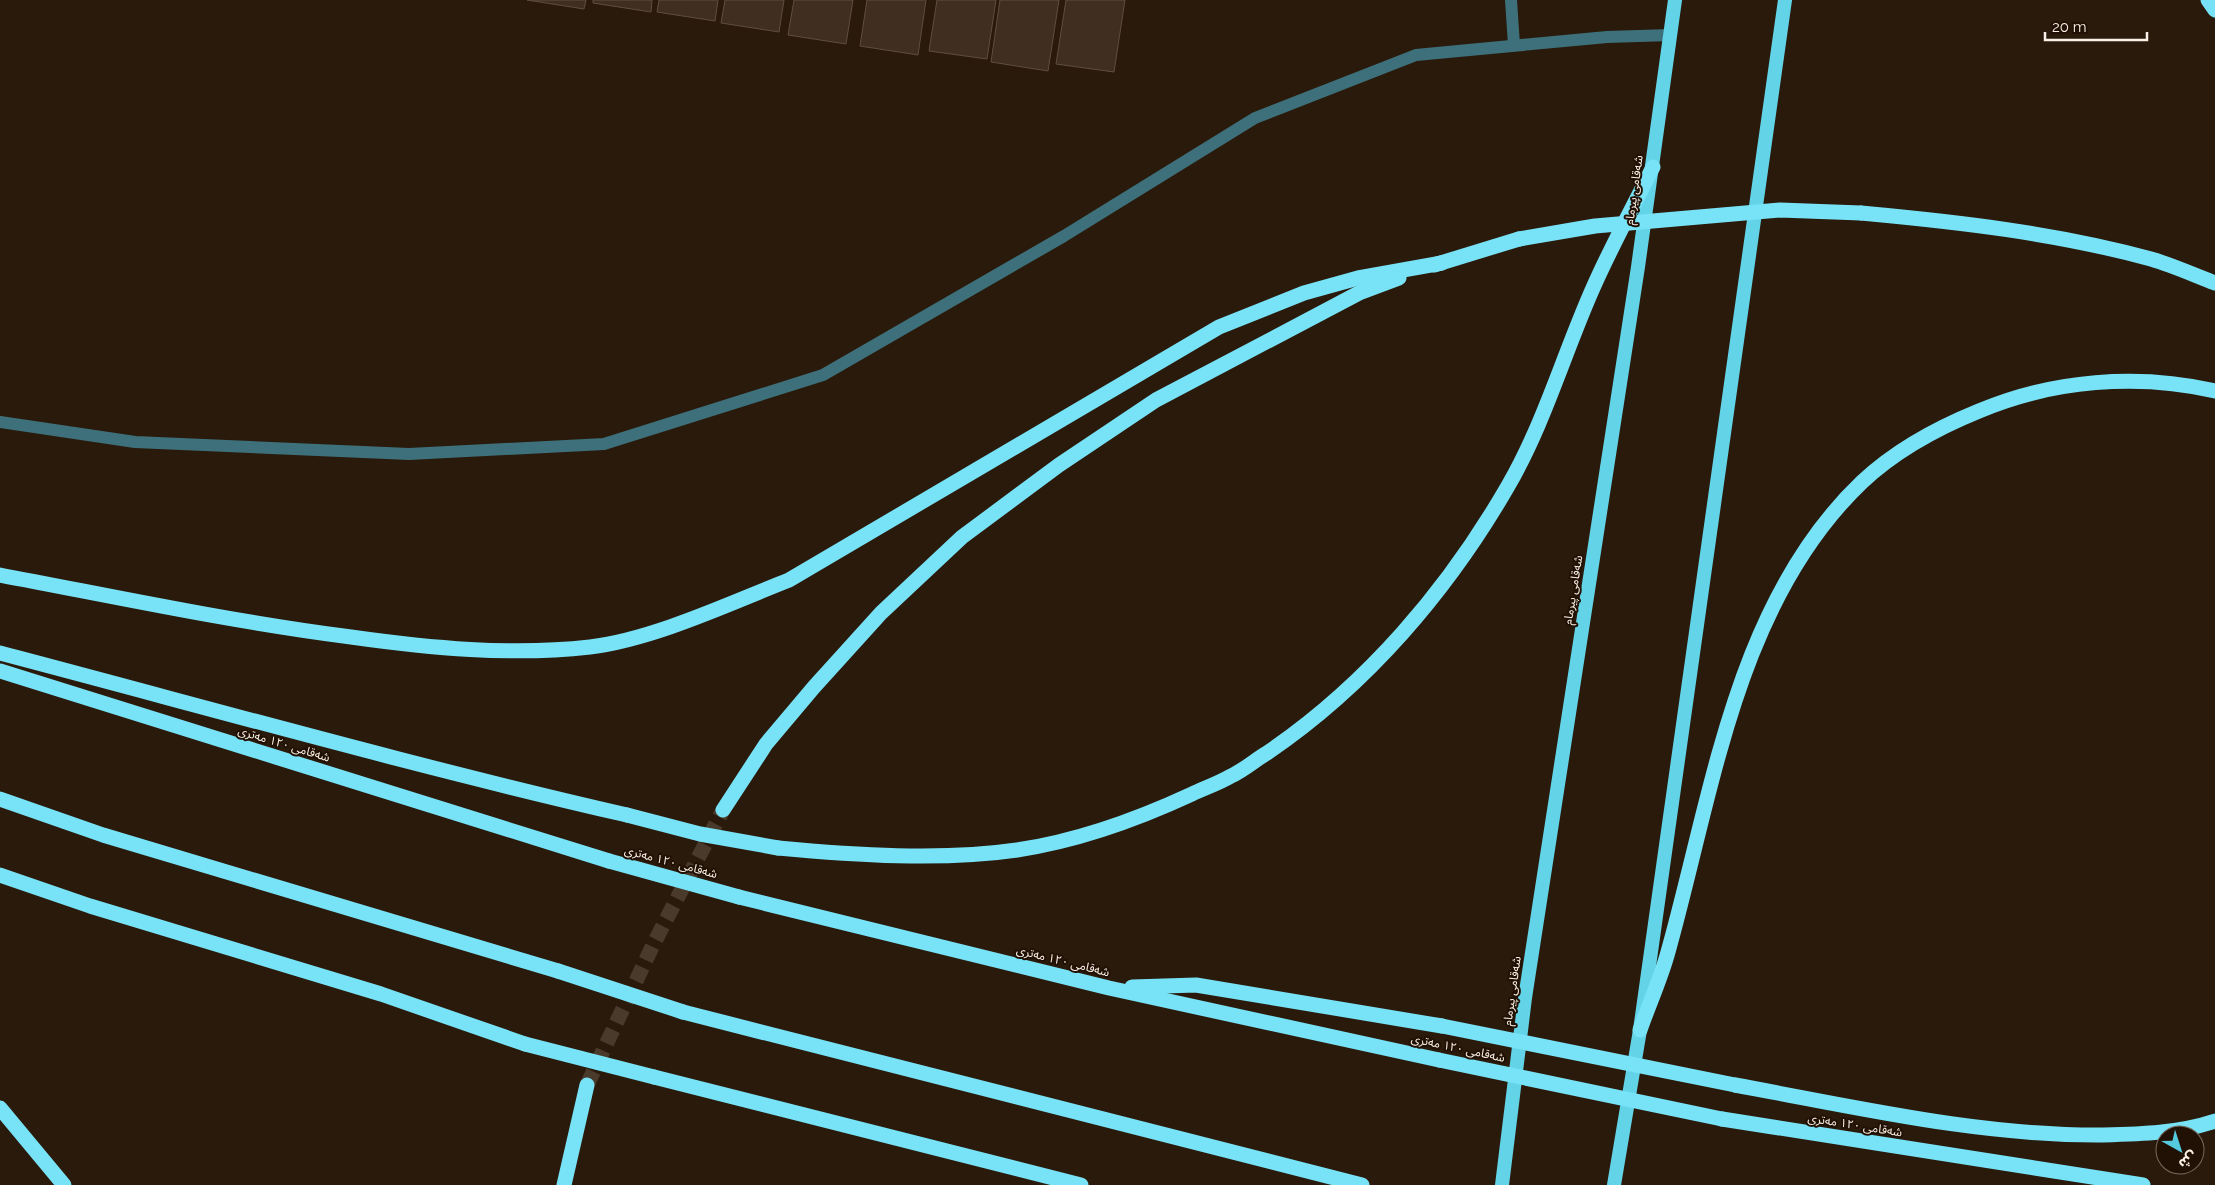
<svg xmlns="http://www.w3.org/2000/svg" width="2215" height="1185" font-family="Raleway,'Noto Sans Arabic',sans-serif">
<rect width="100%" height="100%" fill="#2a1a0b"/>
<g fill="#402f20" stroke="#604e3d">
<polygon points="527,0 586,0 584,9"/>
<polygon points="593,0 652,0 651,12 593,3"/>
<polygon points="659,0 718,0 715,21 657,12"/>
<polygon points="725,0 784,0 779,32 721,23"/>
<polygon points="794,0 853,0 846,44 788,35"/>
<polygon points="867,0 926,0 918,55 860,46"/>
<polygon points="937,0 996,0 987,59 929,51"/>
<polygon points="1000,0 1059,0 1048,71 991,62"/>
<polygon points="1066,0 1125,0 1114,72 1056,64"/>
</g>
<g fill="none" stroke-linecap="round" stroke-linejoin="round">
<polyline stroke="#493a2c" stroke-width="15" stroke-dasharray="15 8" stroke-linecap="butt" points="587,1085 653,945 723,810"/>
<polyline stroke="#3d707a" stroke-width="12" points="1511,0 1514,45"/>
<polyline stroke="#3d707a" stroke-width="12" points="0,422 135,442 409,454 604,444 823,375 1064,236 1255,118 1416,55 1607,37 1671,35"/>
<g stroke="#63d4e8" stroke-width="14">
<polyline points="1502,1185 1525,998 1638,267 1675,0"/>
<polyline points="1614,1185 1640,1030 1785,0"/>
</g>
<g stroke="#78e2f6" stroke-width="15">
<polyline points="2208,0 2215,10"/>
<path d="M 1861,213 C 1958,222 2056,233 2151,259 C 2172,265 2194,275 2215,283"/>
<polyline points="1434,265 1519,239"/>
<path d="M 0,575 C 117,597 233,622 351,637 C 429,648 511,656 590,647 C 654,639 728,604 789,580 L 1219,327 L 1304,293 L 1358,278 L 1442,263"/>
<path d="M 0,653 C 209,708 417,767 627,815"/>
<polyline points="0,671 609,861"/>
<polyline points="0,799 103,835 558,971"/>
<polyline points="723,810 766,744 814,687 881,613 962,537 1059,465 1156,400 1359,293 1399,278"/>
<path d="M 778,848 C 853,855 942,861 1017,850 C 1078,841 1136,820 1192,794 C 1205,788 1219,783 1231,776 C 1244,770 1255,760 1267,753 C 1367,685 1448,590 1508,486 C 1544,424 1564,353 1593,288 C 1611,247 1633,207 1653,167"/>
<polyline points="0,875 90,906 381,994 525,1044"/>
<polyline points="739,897 1109,988 1439,1060"/>
<polyline points="1132,987 1196,985 1442,1026"/>
<polyline points="683,1012 1362,1185"/>
<path d="M 1640,1030 C 1649,1004 1661,978 1668,952 C 1713,792 1736,602 1862,482 C 1896,450 1937,428 1979,411 C 2052,380 2138,373 2215,391"/>
<polyline points="654,1077 1081,1185"/>
<path d="M 1735,1085 C 1856,1107 1979,1136 2103,1135 C 2141,1134 2179,1133 2215,1121"/>
<polyline points="0,1108 64,1185"/>
<polyline points="1722,1119 2143,1185"/>
<polyline points="564,1185 587,1085"/>
</g>
<g stroke="#78e2f6" stroke-width="15">
<polyline points="1519,239 1595,226 1780,210 1861,213"/>
<polyline points="627,815 700,834 778,848"/>
<polyline points="609,861 739,897"/>
<polyline points="558,971 683,1012"/>
<polyline points="1442,1026 1735,1085"/>
<polyline points="525,1044 654,1077"/>
<polyline points="1439,1060 1722,1119"/>
</g>
</g>
<g text-anchor="middle" stroke-width="4" stroke-linejoin="round" paint-order="stroke">
<g font-size="12" fill="#fbf0e6" stroke="#201104">
<text transform="translate(1634 190) rotate(-82)" y="4">شەقامی پیرمام</text>
<text transform="translate(1573 590) rotate(-81)" y="4">شەقامی پیرمام</text>
<text transform="translate(284 744) rotate(17)" y="4">شەقامی ١٢٠ مەتری</text>
<text transform="translate(671 862) rotate(15)" y="4">شەقامی ١٢٠ مەتری</text>
<text transform="translate(1063 961) rotate(14)" y="4">شەقامی ١٢٠ مەتری</text>
<text transform="translate(1512 991) rotate(-82)" y="4">شەقامی پیرمام</text>
<text transform="translate(1458 1048) rotate(12)" y="4">شەقامی ١٢٠ مەتری</text>
<text transform="translate(1855 1125) rotate(9)" y="4">شەقامی ١٢٠ مەتری</text>
</g>
</g>
<g transform="translate(2180 1150) rotate(141)"><circle r="24" fill="#201104" stroke="#786a5e"/>
<path d="M0-4L9 19L0 12L-9 19Z" fill="#55cadf"/>
<text y="-8" font-size="14" font-weight="bold" text-anchor="middle" fill="#fbf0e6">ش</text>
</g>
<path d="M2045 32v8h102v-8" fill="none" stroke="#fbf0e6" stroke-width="2.5"/>
<text x="2052" y="32" font-size="15" fill="#fbf0e6" stroke="#201104" stroke-width="4" paint-order="stroke">20 m</text>
</svg>
